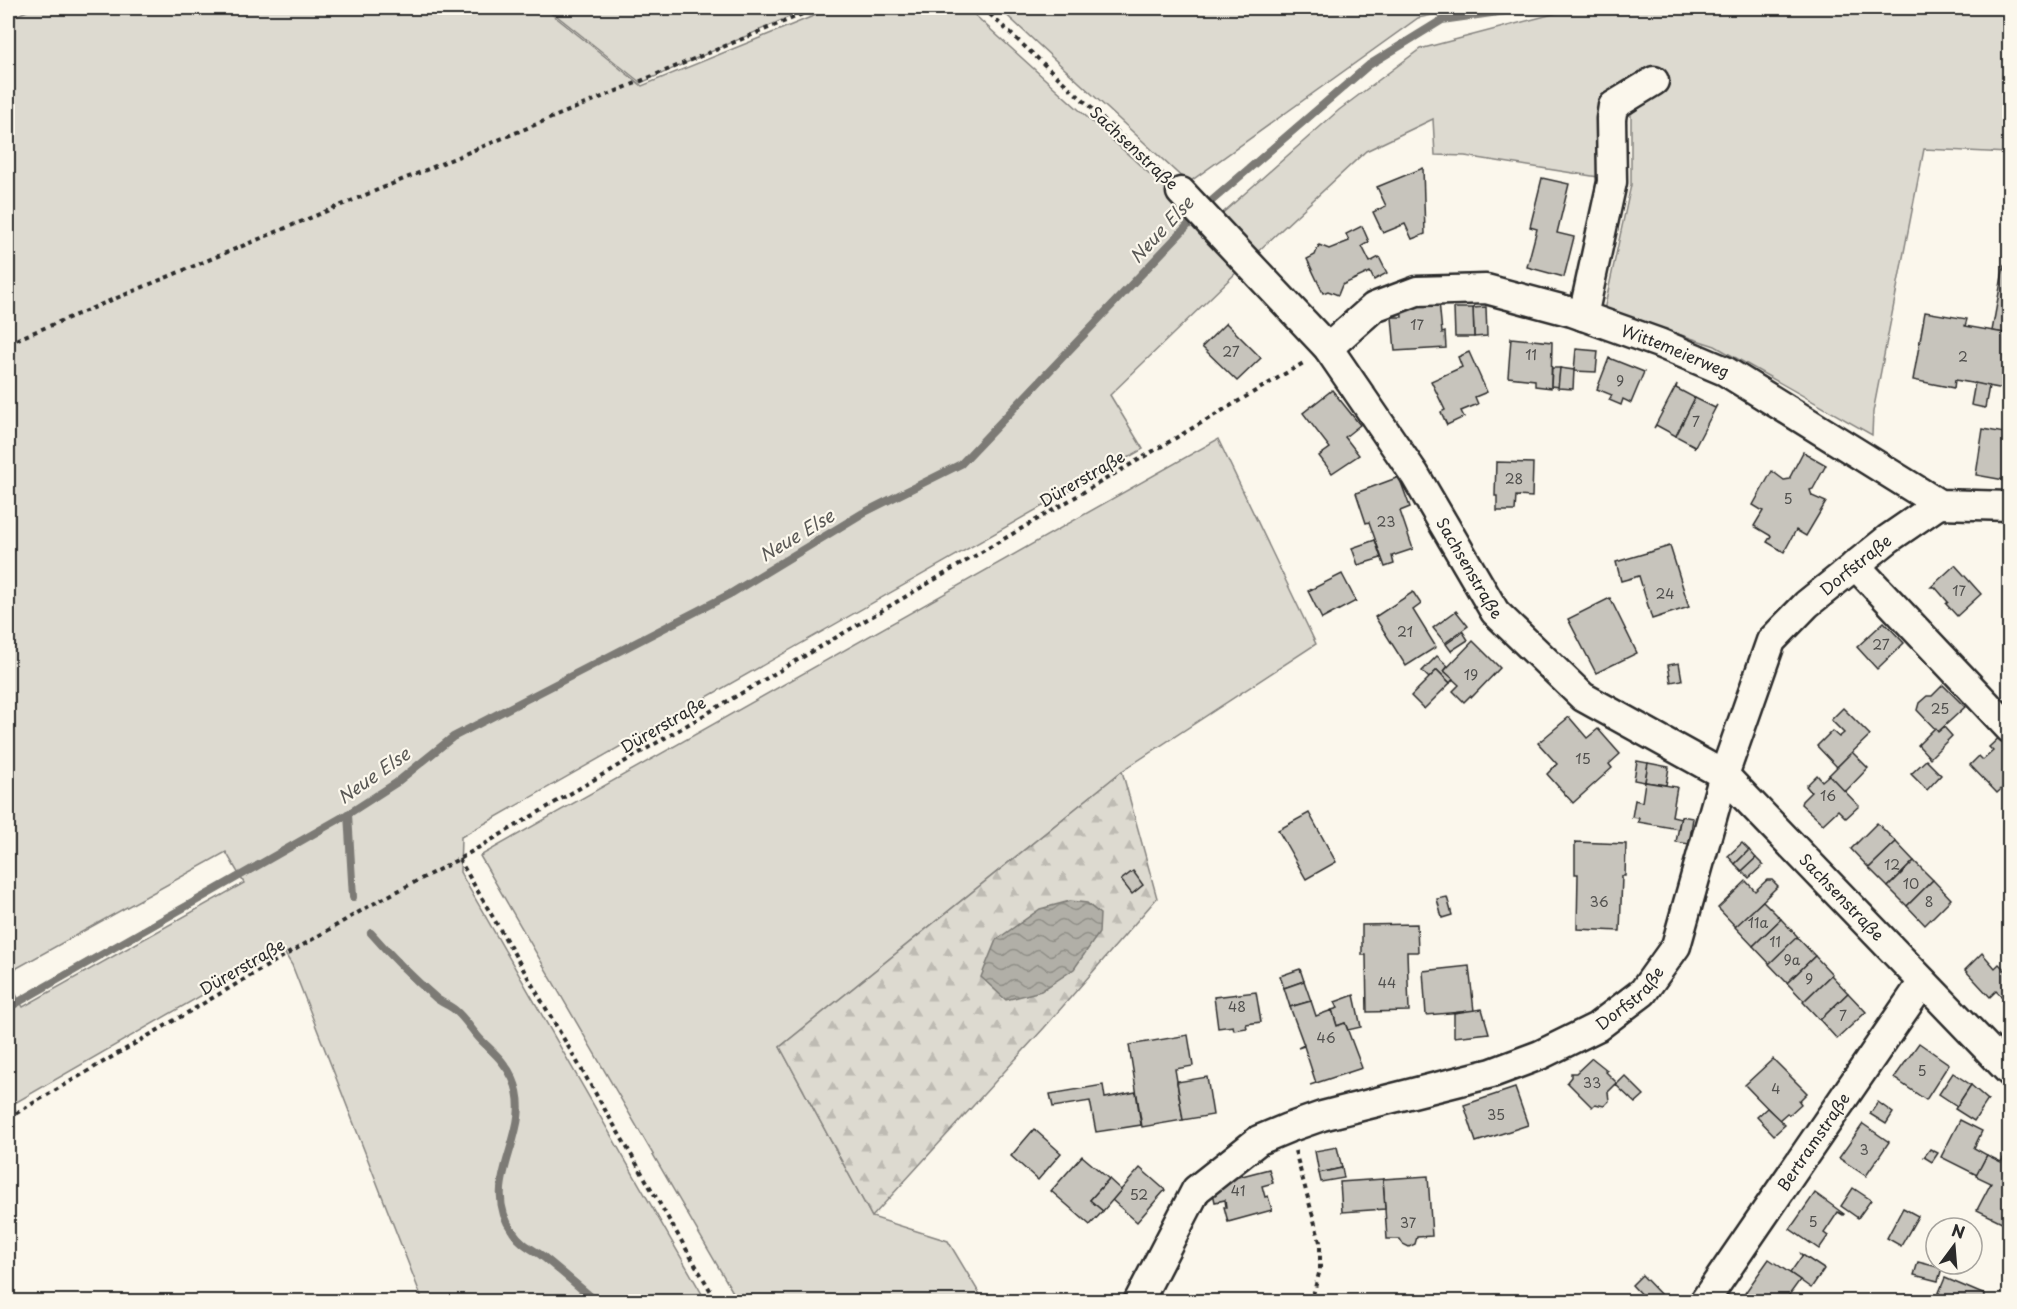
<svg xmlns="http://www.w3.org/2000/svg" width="2017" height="1309" font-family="'Playpen Sans',sans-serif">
<defs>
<pattern id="forest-firs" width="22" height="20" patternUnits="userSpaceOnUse" patternTransform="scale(1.5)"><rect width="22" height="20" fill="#dddad0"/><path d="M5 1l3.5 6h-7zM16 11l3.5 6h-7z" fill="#bebbb3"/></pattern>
<pattern id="water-waves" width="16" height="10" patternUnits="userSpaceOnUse" patternTransform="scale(1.5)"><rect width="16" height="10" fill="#b1afa7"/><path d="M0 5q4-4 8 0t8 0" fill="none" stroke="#908f88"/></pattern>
</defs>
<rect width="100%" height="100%" fill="#fbf7ec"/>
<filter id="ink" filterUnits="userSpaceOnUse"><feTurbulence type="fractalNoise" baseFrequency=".0167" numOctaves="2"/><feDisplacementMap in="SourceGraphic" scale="12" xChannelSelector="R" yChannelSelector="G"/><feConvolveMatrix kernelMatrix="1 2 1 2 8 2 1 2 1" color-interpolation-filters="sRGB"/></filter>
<g filter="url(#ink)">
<g fill="#dddad0" stroke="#84827e" stroke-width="1.5">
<polygon points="34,8 546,8 548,11 642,86 833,8 967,8 1176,198 1239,270 1110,395 1143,449 461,837 460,872 706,1301 423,1301 292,965 282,949 8,1107 8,980 23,1007 244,883 226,852 8,973 8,19"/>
<polygon points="547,8 809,8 641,83"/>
<polygon points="999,8 1465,8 1418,18 1188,183"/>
<polygon points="1576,8 2009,8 2009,153 1924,149 1873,412 1872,435 1715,346 1604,310 1631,185 1631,114 1663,89 1654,71 1600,98 1605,178 1465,156 1435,155 1433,119 1366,151 1253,256 1217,218 1339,110 1420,49"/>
<polygon points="1218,439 1316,644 1122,771 780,1047 872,1217 948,1241 984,1301 738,1301 480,856"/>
</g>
<polygon fill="url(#forest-firs)" stroke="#84827e" stroke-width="1.5" points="1122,771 1157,898 1044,1028 872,1217 780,1047"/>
<polygon fill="url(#water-waves)" stroke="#7b7a75" stroke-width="1.5" points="1070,901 1087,903 1100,914 1099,933 1074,969 1041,991 1006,1000 981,977 996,940 1040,909"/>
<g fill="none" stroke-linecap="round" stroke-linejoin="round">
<g stroke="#7b7a75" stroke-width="8">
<polyline points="348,814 353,897"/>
<path d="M 371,933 C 391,956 413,978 436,998 C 442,1003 449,1005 455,1010 C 465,1018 472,1031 482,1041 C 494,1053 506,1063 513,1079 C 537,1132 476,1181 513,1232 C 520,1243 530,1248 541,1255 C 560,1270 578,1286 597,1302"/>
<polyline points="8,1008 348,814 396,783 453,737 730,594 863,513 961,464 1208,204 1369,65 1442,20 1527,8"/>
</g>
</g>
<g fill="#c7c4bc" stroke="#2b2b2b" stroke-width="1.5">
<polygon points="1423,168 1425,234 1412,239 1405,224 1383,233 1373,212 1386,206 1377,187"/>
<polygon points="1542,178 1569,184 1557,233 1574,237 1564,277 1527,267 1537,229 1530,227"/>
<polygon points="1362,226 1369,242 1362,246 1370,262 1379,257 1387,273 1374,280 1370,272 1342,285 1338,295 1328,291 1323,293 1307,259 1315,255 1319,245 1329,249 1349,241 1346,234"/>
<polygon points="2004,265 2010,266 2010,334 1992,331"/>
<polygon points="1439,301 1442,333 1445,332 1446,348 1395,351 1392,317 1402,317 1401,304"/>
<polygon points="1486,307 1487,336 1474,337 1473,308"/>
<polygon points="1454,308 1473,308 1474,337 1455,337"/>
<polygon points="1925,312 1967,319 1965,326 2010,334 2010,390 1955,380 1954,388 1913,380"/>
<polygon points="1226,323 1261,358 1237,381 1202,347"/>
<polygon points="1511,338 1552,342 1551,388 1535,386 1535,380 1508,377"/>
<polygon points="1576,349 1598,351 1596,372 1574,371"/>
<polygon points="1469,352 1487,392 1475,397 1478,404 1461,411 1464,417 1447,425 1441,412 1445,410 1431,381 1462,367 1458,357"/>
<polygon points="1609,358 1644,372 1631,403 1623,399 1621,405 1609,400 1612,395 1597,389"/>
<polygon points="1552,368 1560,368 1559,387 1551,386"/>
<polygon points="1560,368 1574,370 1573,389 1558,388"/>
<polygon points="1975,383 1989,386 1985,408 1971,405"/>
<polygon points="1677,384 1676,388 1695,398 1676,436 1656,425 1654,428"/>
<polygon points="1332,390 1360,425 1345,437 1359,455 1332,473 1319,456 1330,448 1303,413"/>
<polygon points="1695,398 1715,408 1717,405 1694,449 1695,446 1676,436"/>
<polygon points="1983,429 2010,434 2010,481 1976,475"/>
<polygon points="1803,452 1826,465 1813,489 1810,490 1812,496 1826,502 1806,536 1796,530 1784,552 1767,542 1771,536 1754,526 1763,511 1753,505 1772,471 1784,480 1790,479 1790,477"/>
<polygon points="1496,462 1533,463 1532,497 1516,496 1515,511 1497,511 1497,496 1495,496"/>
<polygon points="1399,477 1410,507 1400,511 1413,549 1392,556 1394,564 1385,567 1369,522 1366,523 1356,493"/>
<polygon points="1375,540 1381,558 1358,565 1352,548"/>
<polygon points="1670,546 1689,607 1652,619 1639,576 1621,581 1616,562"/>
<polygon points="1955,565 1981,594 1957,616 1946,604 1948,602 1935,587 1931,587"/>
<polygon points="1342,574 1356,601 1322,619 1308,591"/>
<polygon points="1413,592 1421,604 1413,610 1436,647 1406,666 1375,617"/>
<polygon points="1610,598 1637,653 1596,673 1568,619"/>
<polygon points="1456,611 1468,626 1445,643 1433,628"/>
<polygon points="1884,622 1904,643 1877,669 1857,647"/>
<polygon points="1463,632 1468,640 1451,651 1446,644"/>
<polygon points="1473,641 1500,668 1472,697 1470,696 1464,702 1453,691 1459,685 1444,671"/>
<polygon points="1437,656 1448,666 1444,671 1453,679 1450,683 1437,670 1429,678 1422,671"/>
<polygon points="1679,663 1682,680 1671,682 1668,665"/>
<polygon points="1437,670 1450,683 1424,709 1411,696"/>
<polygon points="1943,685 1965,707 1938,732 1917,710 1919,703 1927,696 1932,696"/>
<polygon points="1843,708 1870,735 1837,767 1817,746 1832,731 1839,737 1844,733 1831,720"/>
<polygon points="1569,717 1587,738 1598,729 1620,754 1609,764 1612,768 1573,803 1547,774 1557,764 1538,743"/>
<polygon points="1944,727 1952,736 1930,758 1918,745 1935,728 1938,732"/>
<polygon points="2004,733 2010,739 2010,781 1997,793 1970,765 1979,756 1983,760 1993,751 1989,747"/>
<polygon points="1852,752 1868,768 1845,792 1829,775"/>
<polygon points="1926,760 1941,775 1927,790 1911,774"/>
<polygon points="1637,761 1648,763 1645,782 1634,780"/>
<polygon points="1648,763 1669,767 1666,785 1645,782"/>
<polygon points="1817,775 1822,781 1829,775 1859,806 1846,818 1838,810 1823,824 1801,804 1802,801 1811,792 1806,786"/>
<polygon points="1645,782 1677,787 1672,816 1681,818 1678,829 1638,822 1639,818 1632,817 1635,800 1642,802"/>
<polygon points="1309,813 1336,862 1306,879 1278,830"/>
<polygon points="1681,816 1693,818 1689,844 1676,842"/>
<polygon points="1877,823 1896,842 1869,868 1851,849"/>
<polygon points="1575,842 1626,844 1625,876 1622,876 1620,931 1577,929 1578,874 1575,874"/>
<polygon points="1896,842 1914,861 1888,887 1869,868"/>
<polygon points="1742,843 1749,850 1735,864 1728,856"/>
<polygon points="1749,850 1756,858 1742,871 1735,864"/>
<polygon points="1756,858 1763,865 1749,878 1742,871"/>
<polygon points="1914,861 1933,880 1907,906 1888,887"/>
<polygon points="1133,871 1143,885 1132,894 1121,880"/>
<polygon points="1767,880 1772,880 1778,886 1736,927 1718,908 1746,881 1755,891"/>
<polygon points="1933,880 1951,899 1925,925 1907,906"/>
<polygon points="1447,897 1452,915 1442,918 1437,899"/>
<polygon points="1763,901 1781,919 1753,946 1735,927"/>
<polygon points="1781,919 1798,937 1770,964 1753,946"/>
<polygon points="1417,924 1418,952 1407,952 1409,1011 1367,1012 1366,955 1362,955 1362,925"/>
<polygon points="1797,937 1815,956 1787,983 1769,964"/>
<polygon points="1982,953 1995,968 1999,964 2010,975 2006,979 2010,983 2010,988 2001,996 1996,991 1990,997 1965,970"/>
<polygon points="1815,956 1832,974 1804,1001 1787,983"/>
<polygon points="1469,966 1474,1011 1426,1015 1423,971"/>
<polygon points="1300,969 1304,981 1284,988 1280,976"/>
<polygon points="1831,975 1848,993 1820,1020 1803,1002"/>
<polygon points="1304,981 1311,1001 1290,1007 1284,988"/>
<polygon points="1256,992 1261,1022 1246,1024 1247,1028 1234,1030 1233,1026 1218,1028 1214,997"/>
<polygon points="1848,993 1866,1012 1837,1039 1820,1020"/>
<polygon points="1354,995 1361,1027 1348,1030 1345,1023 1337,1026 1332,1010 1338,1008 1335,1002"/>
<polygon points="1311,1001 1316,1016 1332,1010 1337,1026 1345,1023 1362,1068 1310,1085 1316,1083 1304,1046 1298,1048 1304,1045 1290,1007"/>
<polygon points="1482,1009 1489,1033 1454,1037 1454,1013"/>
<polygon points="1188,1035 1193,1066 1175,1069 1177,1081 1180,1081 1177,1082 1183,1120 1142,1127 1129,1045"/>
<polygon points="1919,1043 1949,1064 1926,1100 1894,1078"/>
<polygon points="1592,1058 1607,1070 1605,1071 1617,1083 1608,1092 1609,1101 1604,1106 1595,1104 1592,1107 1567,1082 1571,1077 1571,1073 1576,1073"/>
<polygon points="1773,1059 1807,1093 1799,1101 1801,1104 1789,1115 1787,1113 1779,1120 1745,1085"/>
<polygon points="1953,1073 1971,1085 1957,1106 1939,1094"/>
<polygon points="1625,1076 1644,1095 1635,1103 1616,1085"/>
<polygon points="1207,1077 1213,1115 1183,1120 1177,1082"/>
<polygon points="1103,1085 1105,1098 1136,1092 1141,1125 1096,1132 1090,1101 1053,1107 1050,1094"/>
<polygon points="1971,1085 1988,1100 1974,1121 1955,1109"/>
<polygon points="1515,1088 1528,1125 1476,1142 1464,1105"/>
<polygon points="1878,1102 1893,1113 1886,1124 1870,1114"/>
<polygon points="1767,1108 1785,1125 1774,1135 1757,1117"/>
<polygon points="1960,1120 1982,1131 1974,1148 1987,1155 1977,1175 1941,1157"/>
<polygon points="1863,1124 1889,1142 1866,1176 1839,1158"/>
<polygon points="1034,1129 1061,1153 1038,1180 1011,1156"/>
<polygon points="2010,1146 2010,1226 1977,1210 1991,1183 1976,1176 1987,1155 2001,1162"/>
<polygon points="1337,1147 1342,1168 1319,1173 1315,1151"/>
<polygon points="1930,1149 1938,1153 1932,1162 1924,1157"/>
<polygon points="1082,1156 1109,1179 1090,1200 1103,1211 1090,1225 1051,1191"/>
<polygon points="1140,1168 1165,1190 1137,1222 1112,1200"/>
<polygon points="1342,1168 1344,1178 1321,1182 1319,1173"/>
<polygon points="1269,1169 1273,1183 1262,1186 1265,1197 1268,1196 1272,1210 1228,1222 1224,1207 1226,1207 1225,1200 1215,1202 1211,1184"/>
<polygon points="1428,1176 1432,1236 1417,1237 1415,1244 1409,1247 1403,1244 1400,1239 1387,1239 1383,1179"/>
<polygon points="1109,1179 1121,1190 1103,1211 1090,1200"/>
<polygon points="1383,1179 1385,1209 1342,1212 1340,1182"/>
<polygon points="1853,1188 1871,1200 1858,1218 1841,1206"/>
<polygon points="1815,1193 1844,1214 1843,1215 1838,1212 1824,1233 1828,1236 1819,1249 1790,1229"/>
<polygon points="1903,1208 1918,1216 1901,1246 1887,1238"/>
<polygon points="1801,1254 1824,1269 1811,1288 1790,1273 1802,1256"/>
<polygon points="1769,1259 1800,1280 1784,1302 1757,1302 1745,1293"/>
<polygon points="1918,1262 1942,1268 1938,1281 1914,1275"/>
<polygon points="1642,1275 1664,1298 1660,1302 1648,1302 1632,1285"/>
<polygon points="1945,1278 1985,1295 1982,1302 1935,1302"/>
</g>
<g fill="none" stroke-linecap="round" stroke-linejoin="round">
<g stroke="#2b2b2b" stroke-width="33">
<g id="minor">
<path id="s1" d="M 1181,192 L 1328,348 L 1415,475 L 1495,612 L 1583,697 L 1724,775 L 2010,1072"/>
<polyline points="1583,316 1612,182 1611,119 1613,106 1654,81"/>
<path id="s2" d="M 1328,348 L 1374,307 L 1417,291 L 1486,289 L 1572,312 L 1659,343 L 1725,371 L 1939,504 L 2010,506"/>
<polyline points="1855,565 2010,729"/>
<path id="s3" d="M 1138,1302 L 1196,1190 L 1259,1140 L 1288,1128 L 1322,1116 L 1492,1073 L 1540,1055 L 1597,1027 L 1643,992 L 1676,946 L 1724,775 L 1771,641 L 1807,604 L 1888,539 L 1939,504"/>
<path id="s4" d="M 1704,1302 L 1923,982"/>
</g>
</g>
<g stroke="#2b2b2b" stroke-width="4" stroke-dasharray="4.5 4.5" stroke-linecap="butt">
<polyline points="983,8 1163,174"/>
<polyline points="8,343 817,8"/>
<polyline points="459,859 717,1302"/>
<polyline points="8,1118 371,905 459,859 1305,362"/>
<polyline points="1295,1151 1320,1242 1320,1270 1311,1302"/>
</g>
<use href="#minor" stroke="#fbf7ec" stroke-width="28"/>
</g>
</g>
<g text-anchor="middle" stroke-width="4.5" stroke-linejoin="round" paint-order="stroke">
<g font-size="14" fill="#52514f">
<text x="1417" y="330">17</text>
<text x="1231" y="357">27</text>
<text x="1531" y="360">11</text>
<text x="1963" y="362">2</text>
<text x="1620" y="386">9</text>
<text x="1696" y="427">7</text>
<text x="1514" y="484">28</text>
<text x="1788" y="504">5</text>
<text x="1386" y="527">23</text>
<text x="1959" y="596">17</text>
<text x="1665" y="599">24</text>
<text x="1405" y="637">21</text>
<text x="1881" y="650">27</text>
<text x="1471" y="680">19</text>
<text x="1940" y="714">25</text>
<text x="1583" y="764">15</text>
<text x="1828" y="801">16</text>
<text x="1892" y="870">12</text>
<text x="1911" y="889">10</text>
<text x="1599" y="907">36</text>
<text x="1929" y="907">8</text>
<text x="1758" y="928">11a</text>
<text x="1775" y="947">11</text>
<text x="1792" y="965">9a</text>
<text x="1809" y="984">9</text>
<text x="1387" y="988">44</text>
<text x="1237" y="1012">48</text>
<text x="1843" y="1021">7</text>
<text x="1326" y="1043">46</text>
<text x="1922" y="1076">5</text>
<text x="1592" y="1088">33</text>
<text x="1776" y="1094">4</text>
<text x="1496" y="1120">35</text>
<text x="1864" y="1155">3</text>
<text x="1238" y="1196">41</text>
<text x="1139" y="1200">52</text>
<text x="1813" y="1227">5</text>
<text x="1408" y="1228">37</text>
</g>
<g font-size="16" fill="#2b2b2b" stroke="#fbf7ec">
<text transform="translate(1134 148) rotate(43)" y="6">Sachsenstraße</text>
<text dy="6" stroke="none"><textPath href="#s2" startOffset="376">Wittemeierweg</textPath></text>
<text transform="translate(1082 479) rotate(-30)" y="6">Dürerstraße</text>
<text dy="6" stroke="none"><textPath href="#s3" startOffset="1112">Dorfstraße</textPath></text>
<text dy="6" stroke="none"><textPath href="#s1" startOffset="476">Sachsenstraße</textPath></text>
<text transform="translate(663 725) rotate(-30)" y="6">Dürerstraße</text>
<text dy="6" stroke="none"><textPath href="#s1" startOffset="980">Sachsenstraße</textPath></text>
<text transform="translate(242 967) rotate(-30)" y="6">Dürerstraße</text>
<text dy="6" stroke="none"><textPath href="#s3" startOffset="608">Dorfstraße</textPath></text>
<text dy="6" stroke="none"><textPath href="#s4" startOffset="194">Bertramstraße</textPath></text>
</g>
<g font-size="18" font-style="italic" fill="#5a5956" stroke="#fbf7ec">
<text transform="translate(1162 230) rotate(-47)" y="6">Neue Else</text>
<text transform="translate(797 536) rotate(-31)" y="6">Neue Else</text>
<text transform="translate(374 776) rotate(-35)" y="6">Neue Else</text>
</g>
</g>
<rect width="2017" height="1309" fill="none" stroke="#fbf7ec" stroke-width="30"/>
<rect x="15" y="15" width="1987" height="1279" fill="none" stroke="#2b2b2b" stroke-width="2" filter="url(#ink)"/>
<g transform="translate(1954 1246) rotate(16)"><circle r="28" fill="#fbf7ec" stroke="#a8a59f" stroke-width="1.5"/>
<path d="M0-4.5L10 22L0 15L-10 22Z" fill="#2b2b2b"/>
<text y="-9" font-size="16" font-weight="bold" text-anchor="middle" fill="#2b2b2b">N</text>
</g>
</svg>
